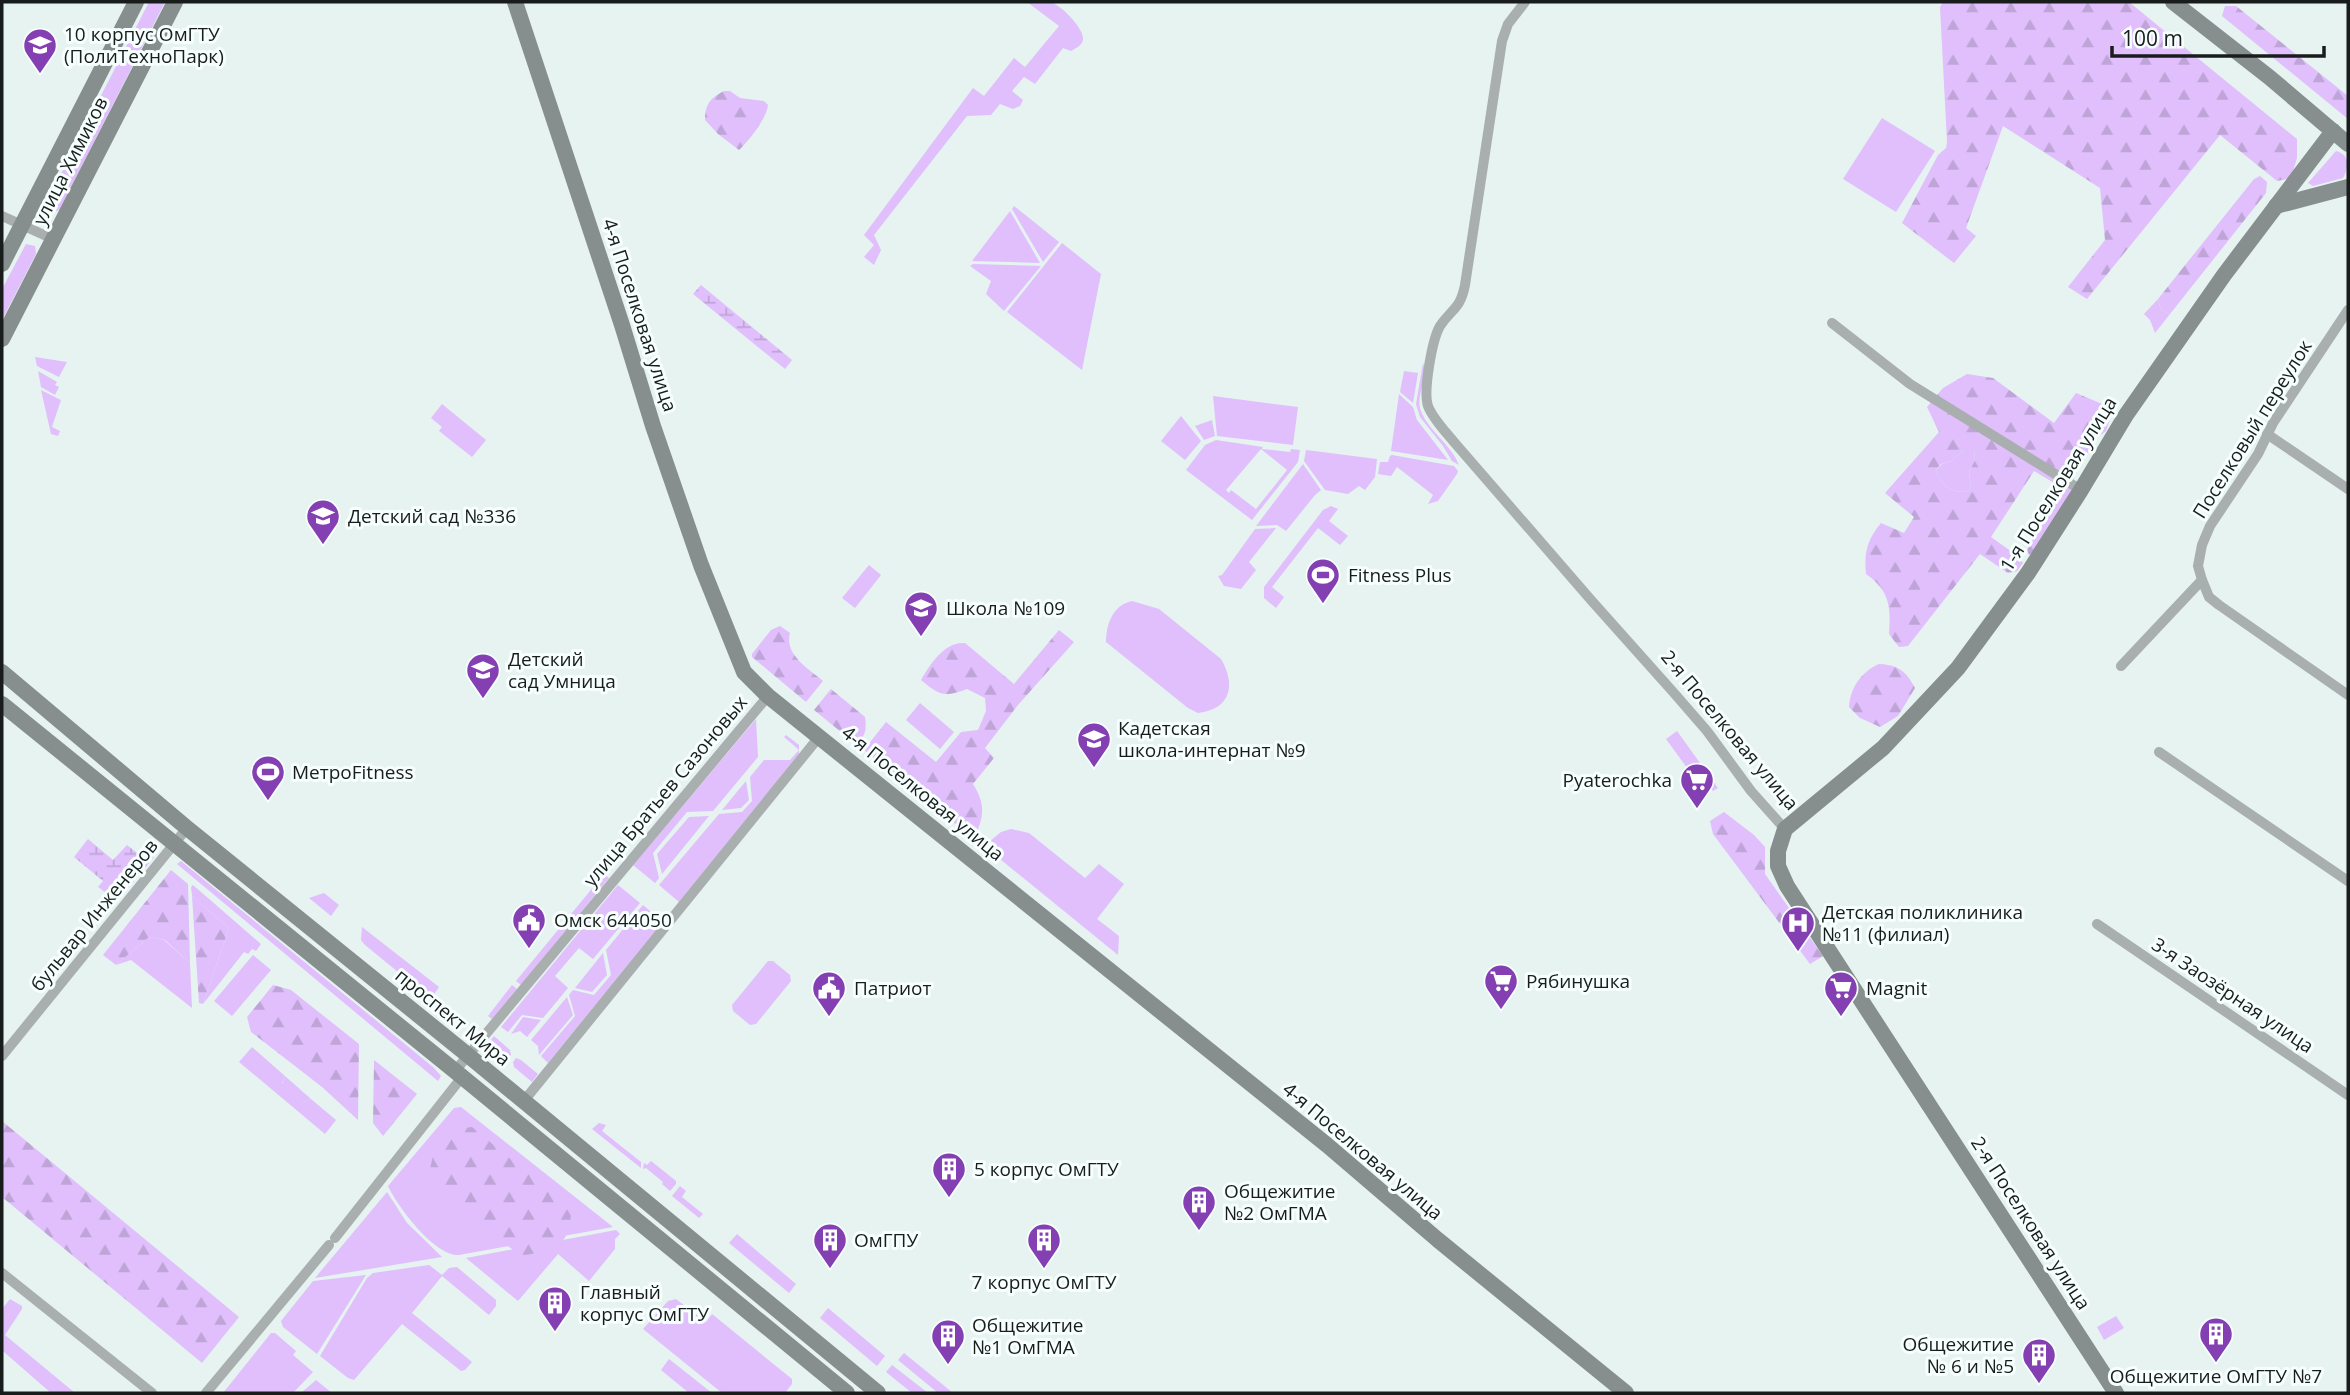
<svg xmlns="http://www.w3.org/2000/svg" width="2350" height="1395" font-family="'Open Sans',sans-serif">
<defs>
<pattern id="forest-firs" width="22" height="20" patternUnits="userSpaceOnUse" patternTransform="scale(1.75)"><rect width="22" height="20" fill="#e0bffc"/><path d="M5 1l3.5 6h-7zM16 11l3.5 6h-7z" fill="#bfa4d7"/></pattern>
<pattern id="wetland-marsh" width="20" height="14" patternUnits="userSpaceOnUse" patternTransform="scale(1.75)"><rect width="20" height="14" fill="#e0bffc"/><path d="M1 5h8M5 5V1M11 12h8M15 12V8" fill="none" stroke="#bfa4d7"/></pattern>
</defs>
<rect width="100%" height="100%" fill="#e6f3f1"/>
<g fill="#e0bffc" fill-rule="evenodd">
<polygon points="149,2 165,2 60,209 57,211 49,210 47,205 48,199"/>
<path d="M 1027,2 C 1034,2 1043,0 1050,2 C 1060,4 1084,28 1083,39 C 1082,46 1076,48 1071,51 L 1063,48 L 1035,84 L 1024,77 L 1012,91 L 1023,100 L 1020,106 L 1013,109 L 1000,104 L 991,115 L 967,116 L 874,235 L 881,250 L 874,265 L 864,257 L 874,245 L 864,235 L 973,88 L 984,96 L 1014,58 L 1025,67 L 1059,26 Z"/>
<polygon points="1882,118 1935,151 1896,212 1843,179"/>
<path d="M 2336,151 C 2350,155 2349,167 2343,178 L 2313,186 L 2308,183 Z"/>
<polygon points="1014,206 1059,242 1043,262 1012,209"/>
<polygon points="1010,211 1040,263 972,261"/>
<polygon points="1062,243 1101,274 1082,370 1007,312"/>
<polygon points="26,244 35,246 36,254 2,320 2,289"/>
<polygon points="973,264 1041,266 1004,311 986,294 991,281 970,266"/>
<polygon points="2158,299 2161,310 2170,314 2155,333 2150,320 2144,314"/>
<polygon points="35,357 67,362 59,377 37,366"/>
<path d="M 1423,363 C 1429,377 1415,396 1421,411 C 1429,432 1451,444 1459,465 L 1452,461 L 1443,446 L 1420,417 L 1416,404 Z"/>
<polygon points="38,371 57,382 55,385 59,387 55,395 41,387"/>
<polygon points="1404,371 1418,373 1413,403 1400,392"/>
<polygon points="41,390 61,400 52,427 60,431 58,436 51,434"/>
<polygon points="1399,394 1413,407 1417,420 1448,460 1391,451"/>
<polygon points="1213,396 1298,407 1293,445 1217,436"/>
<polygon points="442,404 486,440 472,457 439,431 442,427 431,418"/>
<polygon points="1181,416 1201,441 1185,460 1161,441"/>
<polygon points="1212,420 1215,436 1204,440 1195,426"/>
<path d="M 1216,440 L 1263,447 L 1262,449 L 1290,452 L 1291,449 L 1300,450 L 1298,462 L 1252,520 L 1186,470 L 1205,445 ZM 1261,449 L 1287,470 L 1256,509 L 1231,490 L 1229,493 L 1226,490 Z"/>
<polygon points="1306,450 1377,459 1375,477 1365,490 1359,486 1348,494 1325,490 1304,461"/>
<path d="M 1963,450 L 1974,450 L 1975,460 L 1969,472 L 1971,489 C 1956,498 1939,484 1936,470 L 1942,464 L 1951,461 Z"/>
<polygon points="1392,455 1454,466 1458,471 1457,474 1438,501 1428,504 1433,495 1397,467 1391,476 1378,474 1380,462 1388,462 1390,456"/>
<polygon points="1303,464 1321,490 1315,495 1286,531 1277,525 1256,526"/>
<polygon points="1331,506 1338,509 1329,521 1348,536 1340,545 1318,528 1272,587 1284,597 1276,608 1264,598 1264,587 1323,510"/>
<polygon points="1276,528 1249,562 1256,570 1241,589 1224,586 1218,576 1222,575 1255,529"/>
<polygon points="869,565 881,575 855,608 842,598"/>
<path d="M 1132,601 L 1159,609 L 1221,659 C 1236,685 1231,709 1198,713 L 1188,708 L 1106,642 C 1106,624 1113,605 1132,601 Z"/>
<polygon points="920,703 954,732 940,749 906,720"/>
<polygon points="756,719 758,757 713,811 687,812 653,853 659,878 655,883 633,865"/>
<polygon points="1677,731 1718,788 1713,791 1707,783 1701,787 1666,739"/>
<polygon points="786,735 799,745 799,754 679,902 659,885 719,814 742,812 752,801 750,777 764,760 790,760 799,750 784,737"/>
<polygon points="746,781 749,800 741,808 722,810"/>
<polygon points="709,816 662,874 657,854 689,817"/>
<polygon points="1011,829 1029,833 1085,878 1099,864 1124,884 1097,919 1119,936 1118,955 984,846 1001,832"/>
<polygon points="181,861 433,1067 441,1076 438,1081 177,864"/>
<polygon points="604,874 609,878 521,985 516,981"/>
<polygon points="193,885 261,944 256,951 252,949 248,954 244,952 203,1004 229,928 192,896 191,887"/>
<polygon points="618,885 640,903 593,959 579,948 555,976 568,988 543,1018 522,1015 508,1032 501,1027"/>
<polygon points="324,893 339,905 331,916 309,898"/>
<polygon points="643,905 663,922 548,1063 541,1056 575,1016 569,995 573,990 594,995 611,975 606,950"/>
<polygon points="362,927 439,987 431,999 365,945 361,940"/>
<polygon points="149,937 164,940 190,963 192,1008 131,960 116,965"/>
<polygon points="603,953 607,975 592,992 575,988"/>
<polygon points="253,955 271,970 232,1016 214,1001"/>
<polygon points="768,961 773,961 790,975 791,981 756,1024 750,1025 733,1011 732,1005"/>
<polygon points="512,985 517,989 492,1019 488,1016"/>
<polygon points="567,997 573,1015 539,1055 538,1046 531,1040"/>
<polygon points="523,1017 541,1020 527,1037 520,1031 511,1034"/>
<polygon points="494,1036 510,1050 511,1055 508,1058 503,1057 487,1045"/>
<polygon points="252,1047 285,1076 282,1083 302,1103 311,1099 336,1120 325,1134 239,1062"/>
<polygon points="516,1058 521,1060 538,1074 532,1082 514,1067 513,1062"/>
<path d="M 461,1107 L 613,1227 L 459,1255 C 435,1257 397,1206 388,1186 L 454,1108 Z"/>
<polygon points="599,1123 606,1125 602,1131 641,1162 641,1168 592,1129"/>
<polygon points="651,1161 676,1181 676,1184 670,1191 662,1184 663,1182 646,1168 643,1169 644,1163 647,1165"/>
<polygon points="680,1186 686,1191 682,1197 703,1214 699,1218 672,1196"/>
<polygon points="387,1192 407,1223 442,1257 315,1278"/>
<polygon points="616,1230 620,1234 615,1239 615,1249 589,1281 558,1254 518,1301 466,1258"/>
<polygon points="737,1234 796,1284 789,1293 729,1243"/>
<polygon points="429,1265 442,1275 449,1268 457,1267 496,1300 496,1306 489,1315 442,1276 412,1313 472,1362 465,1370 461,1371 402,1324 354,1380 348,1378 320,1356 367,1278 373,1273"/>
<polygon points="366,1275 317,1354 283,1327 281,1321 313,1281"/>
<polygon points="10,1299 22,1306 22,1309 5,1335 75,1393 51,1393 4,1352 2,1353 2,1309"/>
<polygon points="676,1299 706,1322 712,1314 792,1379 792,1384 785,1393 722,1393 643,1329 668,1301"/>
<polygon points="828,1308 885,1356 877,1366 820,1318"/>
<polygon points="2116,1316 2124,1328 2104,1340 2097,1327"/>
<polygon points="271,1333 275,1333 296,1351 293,1355 313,1372 293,1393 223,1393"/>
<polygon points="904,1353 953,1393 938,1393 898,1360"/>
<polygon points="669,1359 712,1393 689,1393 661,1370"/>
<polygon points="892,1365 928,1393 912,1393 886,1372"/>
<polygon points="316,1380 332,1393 301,1393"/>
</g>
<g fill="url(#forest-firs)" fill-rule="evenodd">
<polygon points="1943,2 2129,2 2297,139 2297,158 2291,178 2277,181 2220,135 2087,299 2068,287 2105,240 2100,188 2003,126 1966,228 1976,236 1954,263 1902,223 1938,155 1946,148 1947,142 1940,7"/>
<polygon points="2225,6 2236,6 2348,96 2348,119 2222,16"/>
<path d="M 724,91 L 730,91 L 740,98 L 764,101 L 768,105 C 767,118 748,142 739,150 L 718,134 L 705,120 C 705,105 710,98 724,91 Z"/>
<polygon points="2260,176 2267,182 2266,193 2170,314 2161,310 2158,299 2254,179"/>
<path d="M 1967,374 L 1993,378 L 2054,423 L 2076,393 L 2107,406 L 2111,417 L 2106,431 L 2098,437 L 2075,474 L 2070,497 L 2035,551 L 2029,555 L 2027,550 L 2061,487 L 2034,471 L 1991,537 L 2019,557 L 2023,563 L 2017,571 L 2008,573 L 1980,554 L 1908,646 L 1899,647 L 1889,634 C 1891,607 1890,591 1866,574 C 1864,552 1867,540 1881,523 L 1904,533 L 1914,517 L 1885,493 L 1939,432 L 1927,407 L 1943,388 ZM 1963,450 L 1974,450 L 1975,460 L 1969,472 L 1971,489 C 1956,498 1939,484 1936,470 L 1941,464 L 1951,461 Z"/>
<path d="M 780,626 L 790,633 C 784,655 809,669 823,681 L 806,702 L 752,657 L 752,654 L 771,630 Z"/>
<path d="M 1059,630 L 1074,642 L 1018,705 L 985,748 L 994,758 L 973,784 C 986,805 984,816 974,839 L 864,750 L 886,722 L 936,762 L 961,732 L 978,730 L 986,711 L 985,698 L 967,689 C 944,698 939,695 921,680 C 930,664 945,641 965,643 L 1014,684 Z"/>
<path d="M 1879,664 C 1898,665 1906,671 1915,688 L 1898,716 L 1880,727 L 1860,718 L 1849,707 C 1850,688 1861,672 1879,664 Z"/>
<path d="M 831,689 L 865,717 C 867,730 865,735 857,745 L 814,710 Z"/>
<polygon points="1724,812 1754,835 1765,847 1765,874 1823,956 1810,964 1713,834 1710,821"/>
<polygon points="171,870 188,884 190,963 165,940 149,937 116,965 103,955"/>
<polygon points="192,896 229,928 203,1004 199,1003"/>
<polygon points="273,985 291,990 359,1044 358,1120 322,1087 251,1032 247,1017"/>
<polygon points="374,1060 417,1094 383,1136 373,1123"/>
<path d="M 285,1076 L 311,1099 L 302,1103 L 290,1102 C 282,1093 280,1087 285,1076 Z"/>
<polygon points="2,1121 239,1317 202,1363 2,1197"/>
<path d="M 472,1127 L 571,1209 C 571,1247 555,1249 522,1256 L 502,1242 L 479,1218 L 469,1216 L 435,1193 L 429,1174 L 435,1146 L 444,1133 L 455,1129 Z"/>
</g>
<g fill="url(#wetland-marsh)">
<polygon points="701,285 792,360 785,369 693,294"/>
<polygon points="88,839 113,860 127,845 143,858 148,853 154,857 112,907 105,901 109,895 98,887 103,881 74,857"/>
</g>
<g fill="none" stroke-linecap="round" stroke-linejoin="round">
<g stroke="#a9afae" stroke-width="10">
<path d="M 1525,2 L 1508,24 L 1502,41 L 1465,285 C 1460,310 1452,308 1440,326 C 1432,340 1423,391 1428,406 C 1433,419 1445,431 1454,442 L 1591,600 L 1674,693 L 1707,731 L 1751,791 L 1785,829"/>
<polyline points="2,216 53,239"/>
<polyline points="1832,323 1910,384 2081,490"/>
<polyline points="2267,434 2348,489"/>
<polyline points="2202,580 2209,597 2219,605 2348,695"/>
<polyline points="2121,666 2202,580 2198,566 2202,545 2210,526 2258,454 2273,423 2348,310"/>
<polyline points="2159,752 2348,881"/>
<polyline points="2097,924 2348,1095"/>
<polyline points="2,1056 187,828"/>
<polyline points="455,1071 768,696"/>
<polyline points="523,1102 819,737"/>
<polyline points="335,1238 462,1077"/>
<polyline points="2,1273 152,1393"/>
<polyline points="206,1393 329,1245"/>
</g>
<g stroke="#878f8e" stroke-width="16">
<polyline points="515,2 622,325 653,426 701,565 744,672 768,696 1327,1145 1438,1240 1626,1393"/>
<polyline points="2173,2 2269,77 2348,144"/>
<polyline points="2276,206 2348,187"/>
<polyline points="2,264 136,2"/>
<polyline points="2,339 175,2"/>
<polyline points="2,672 187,828 469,1056 878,1393"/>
<polyline points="2,704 455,1071 847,1393"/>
<polyline points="2116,1393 1787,886 1778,866 1778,851 1785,829 1883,748 1958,668 2028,573 2081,490 2126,415 2224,275 2333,131"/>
</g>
</g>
<defs>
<g id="university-pin" transform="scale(1.75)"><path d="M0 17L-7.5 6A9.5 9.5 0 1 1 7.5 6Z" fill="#843fb2" stroke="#f7fffe"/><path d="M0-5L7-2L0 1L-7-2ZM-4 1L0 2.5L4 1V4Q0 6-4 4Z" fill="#fff"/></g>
<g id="school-pin" transform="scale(1.75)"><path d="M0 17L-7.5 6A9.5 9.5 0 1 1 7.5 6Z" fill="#843fb2" stroke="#f7fffe"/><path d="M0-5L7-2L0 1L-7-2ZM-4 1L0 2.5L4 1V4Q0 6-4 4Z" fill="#fff"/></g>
<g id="stadium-pin" transform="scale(1.75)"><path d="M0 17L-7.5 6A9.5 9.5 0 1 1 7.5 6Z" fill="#843fb2" stroke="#f7fffe"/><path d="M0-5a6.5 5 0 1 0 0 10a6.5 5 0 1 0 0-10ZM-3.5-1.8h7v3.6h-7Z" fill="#fff"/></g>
<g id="supermarket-pin" transform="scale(1.75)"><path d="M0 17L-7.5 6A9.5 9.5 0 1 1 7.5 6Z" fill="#843fb2" stroke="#f7fffe"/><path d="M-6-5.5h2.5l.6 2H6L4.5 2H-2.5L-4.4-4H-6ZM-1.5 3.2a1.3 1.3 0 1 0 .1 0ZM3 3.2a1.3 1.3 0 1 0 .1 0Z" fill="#fff"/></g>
<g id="civic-pin" transform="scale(1.75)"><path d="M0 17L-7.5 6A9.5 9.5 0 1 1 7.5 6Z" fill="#843fb2" stroke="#f7fffe"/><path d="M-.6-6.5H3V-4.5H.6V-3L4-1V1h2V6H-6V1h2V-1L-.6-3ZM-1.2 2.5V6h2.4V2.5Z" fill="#fff"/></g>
<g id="hospital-pin" transform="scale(1.75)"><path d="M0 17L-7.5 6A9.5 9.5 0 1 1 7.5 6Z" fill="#843fb2" stroke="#f7fffe"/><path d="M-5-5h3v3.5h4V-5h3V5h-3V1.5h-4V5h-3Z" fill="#fff"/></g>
<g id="building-pin" transform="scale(1.75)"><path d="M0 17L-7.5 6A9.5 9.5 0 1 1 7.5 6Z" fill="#843fb2" stroke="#f7fffe"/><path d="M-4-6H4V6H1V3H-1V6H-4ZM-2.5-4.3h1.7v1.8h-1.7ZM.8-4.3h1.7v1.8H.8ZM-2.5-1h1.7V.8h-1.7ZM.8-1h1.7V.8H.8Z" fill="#fff"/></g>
</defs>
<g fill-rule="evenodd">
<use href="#university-pin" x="40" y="45"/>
<use href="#school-pin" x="323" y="516"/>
<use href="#stadium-pin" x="1323" y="575"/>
<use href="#school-pin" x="921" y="608"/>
<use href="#school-pin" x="483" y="670"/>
<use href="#school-pin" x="1094" y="739"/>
<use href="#stadium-pin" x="268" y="772"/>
<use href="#supermarket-pin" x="1697" y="780"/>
<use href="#civic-pin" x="529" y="920"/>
<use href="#hospital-pin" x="1798" y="923"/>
<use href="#supermarket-pin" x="1501" y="981"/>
<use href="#civic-pin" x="829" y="988"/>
<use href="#supermarket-pin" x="1841" y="988"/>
<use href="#building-pin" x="949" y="1169"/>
<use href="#building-pin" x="1199" y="1202"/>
<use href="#building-pin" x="830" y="1240"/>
<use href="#building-pin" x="1044" y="1240"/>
<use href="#building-pin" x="555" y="1303"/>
<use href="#building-pin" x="2216" y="1334"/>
<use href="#building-pin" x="948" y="1336"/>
<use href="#building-pin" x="2039" y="1355"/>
</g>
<g text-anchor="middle" stroke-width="6" stroke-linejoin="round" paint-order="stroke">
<g font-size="19" fill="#181d1c" stroke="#f7fffe" text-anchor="start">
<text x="64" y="41">10 корпус ОмГТУ<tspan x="64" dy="22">(ПолиТехноПарк)</tspan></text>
<text x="348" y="523">Детский сад №336</text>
<text x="1348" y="582">Fitness Plus</text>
<text x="946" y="615">Школа №109</text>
<text x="508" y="666">Детский<tspan x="508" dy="22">сад Умница</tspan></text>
<text x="1118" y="735">Кадетская<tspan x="1118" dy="22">школа-интернат №9</tspan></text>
<text x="292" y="779">МетроFitness</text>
<text x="1672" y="787" text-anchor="end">Pyaterochka</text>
<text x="1822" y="919">Детская поликлиника<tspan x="1822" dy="22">№11 (филиал)</tspan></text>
<text x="554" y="927">Омск 644050</text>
<text x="1526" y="988">Рябинушка</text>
<text x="854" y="995">Патриот</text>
<text x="1866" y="995">Magnit</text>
<text x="974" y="1176">5 корпус ОмГТУ</text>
<text x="1224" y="1198">Общежитие<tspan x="1224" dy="22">№2 ОмГМА</tspan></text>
<text x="854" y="1247">ОмГПУ</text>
<text x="1044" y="1289" text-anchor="middle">7 корпус ОмГТУ</text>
<text x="580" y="1299">Главный<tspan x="580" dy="22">корпус ОмГТУ</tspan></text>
<text x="972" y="1332">Общежитие<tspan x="972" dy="22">№1 ОмГМА</tspan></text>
<text x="2014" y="1351" text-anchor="end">Общежитие<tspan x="2014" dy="22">№ 6 и №5</tspan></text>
<text x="2216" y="1383" text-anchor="middle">Общежитие ОмГТУ №7</text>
</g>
<g font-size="19" fill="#181d1c" stroke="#f7fffe">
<text transform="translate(70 161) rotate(-63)" y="7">улица Химиков</text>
<text transform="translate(640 315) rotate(72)" y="7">4-я Поселковая улица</text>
<text transform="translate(2252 429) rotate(-58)" y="7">Поселковый переулок</text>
<text transform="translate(2058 484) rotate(-58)" y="7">1-я Поселковая улица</text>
<text transform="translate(1730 730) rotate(50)" y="7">2-я Поселковая улица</text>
<text transform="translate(665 791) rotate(-50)" y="7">улица Братьев Сазоновых</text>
<text transform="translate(923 793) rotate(39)" y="7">4-я Поселковая улица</text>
<text transform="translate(94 915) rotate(-51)" y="7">бульвар Инженеров</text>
<text transform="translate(2233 995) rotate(34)" y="7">3-я Заозёрная улица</text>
<text transform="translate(453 1017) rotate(39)" y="7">проспект Мира</text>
<text transform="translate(1363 1151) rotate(40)" y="7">4-я Поселковая улица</text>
<text transform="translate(2031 1223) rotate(57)" y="7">2-я Поселковая улица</text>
</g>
</g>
<rect width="2350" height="1395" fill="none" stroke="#181d1c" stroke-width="7"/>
<path d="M2112 46v10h212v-10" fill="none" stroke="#181d1c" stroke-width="3.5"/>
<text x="2122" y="46" font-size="21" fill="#181d1c" stroke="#f7fffe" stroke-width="5" paint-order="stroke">100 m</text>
</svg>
